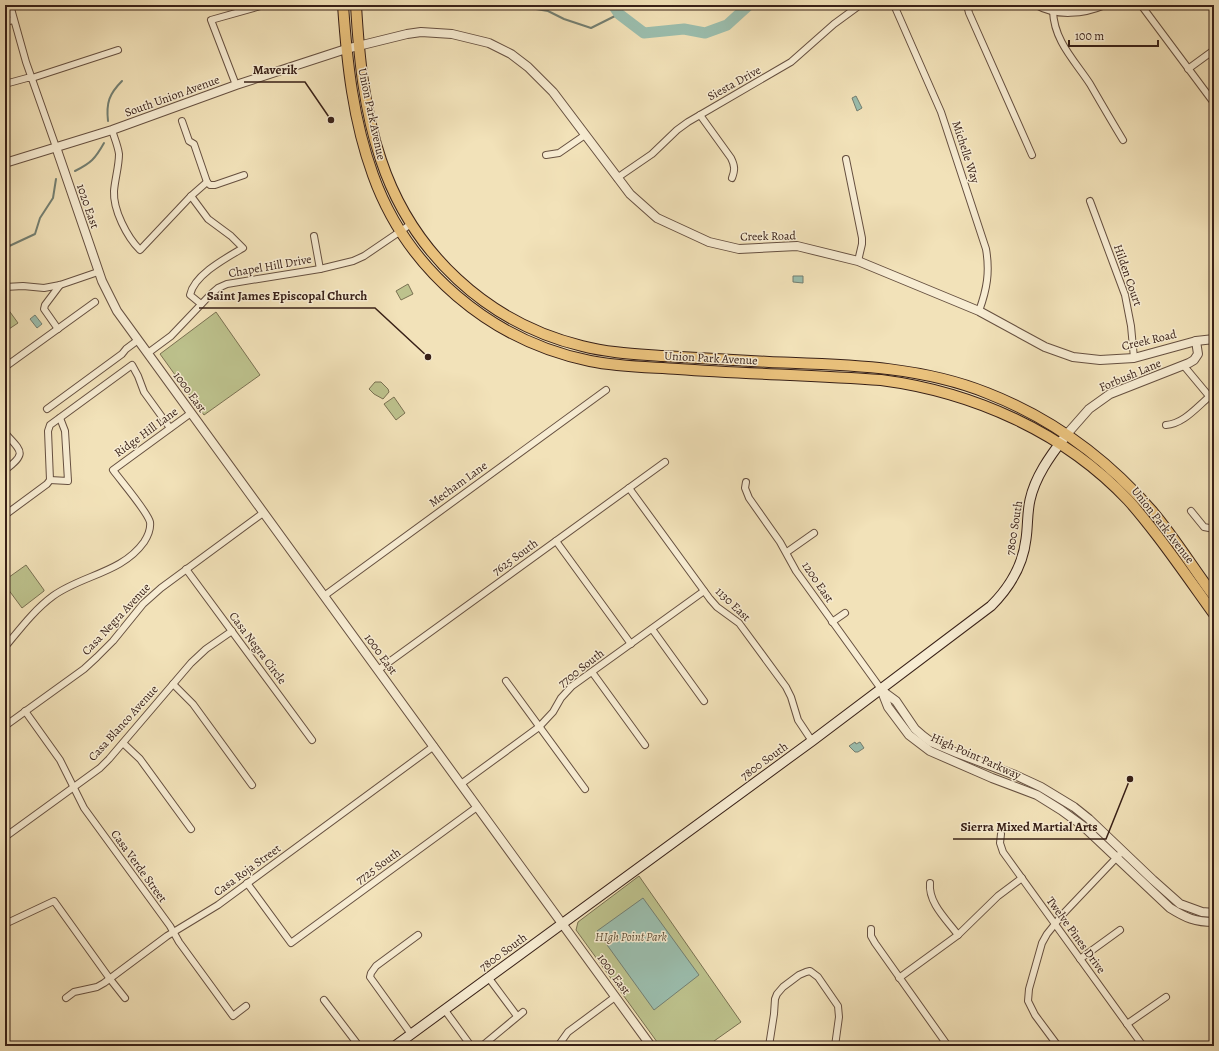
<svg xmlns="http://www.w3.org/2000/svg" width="1219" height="1051" font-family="Alegreya,serif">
<rect width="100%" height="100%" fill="#f2e2b9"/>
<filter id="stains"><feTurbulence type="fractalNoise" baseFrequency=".005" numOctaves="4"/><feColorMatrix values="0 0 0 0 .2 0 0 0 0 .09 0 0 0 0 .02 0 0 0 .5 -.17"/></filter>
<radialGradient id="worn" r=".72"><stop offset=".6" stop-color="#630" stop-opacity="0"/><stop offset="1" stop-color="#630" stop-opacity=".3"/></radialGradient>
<g fill="#bdc28d" stroke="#7a7152">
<polygon points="408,284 413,294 401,300 396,291"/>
<polygon points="5,305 18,323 6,331 5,330"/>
<polygon points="216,312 260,375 204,415 160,354"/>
<polygon points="375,382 381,382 388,389 389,392 383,399 374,394 369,389"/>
<polygon points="394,397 405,413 396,420 384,404"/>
<polygon points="26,565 44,590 44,591 22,608 5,585 5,580"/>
<polygon points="639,876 741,1022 707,1046 660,1046 576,930 578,922"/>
</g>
<g fill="#9bbeae" stroke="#737f72">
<polygon points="856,96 862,108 857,111 852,98"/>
<polygon points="793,276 803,276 803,283 793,282"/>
<polygon points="35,315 42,324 37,328 30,319"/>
<polygon points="855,742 856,744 860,742 864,748 858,752 855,752 849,746"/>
<polygon points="643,898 699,975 654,1010 597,931"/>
</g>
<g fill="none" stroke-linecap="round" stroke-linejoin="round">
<g stroke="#737f72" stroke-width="2">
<polyline points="512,5 548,11 564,19 591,28 619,14"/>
<path d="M 108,121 C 106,103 109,94 122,81"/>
<path d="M 75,171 C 91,163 95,159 104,143"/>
<polyline points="5,248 35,234 40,218 53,198 56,179"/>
</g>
<polyline stroke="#9bbeae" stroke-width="11" points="613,5 619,14 644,33 684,29 705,33 727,25 749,5"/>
<g stroke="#665040" stroke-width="8">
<g id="minor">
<polyline points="10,5 26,62 56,147"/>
<path d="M 894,5 L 941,112 L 986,249 C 990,272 987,289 979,311"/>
<polyline points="967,5 969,13 1032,155"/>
<path d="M 1036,5 C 1057,17 1084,14 1105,5"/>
<polyline points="1141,5 1214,103"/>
<path d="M 1053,11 C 1054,41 1075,61 1090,84 C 1101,103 1112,122 1123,140"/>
<polyline points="5,22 13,20"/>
<polyline points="1188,69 1214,50"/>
<polyline points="5,84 27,78 32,78 118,50"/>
<polyline points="236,85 211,20 264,5"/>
<path d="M 700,115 L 731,158 C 735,166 735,170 732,178"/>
<polyline points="182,121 189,141 194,144 207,182 210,185 215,185 244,175"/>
<path d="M 112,130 C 114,137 118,146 119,154 C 119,166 115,179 114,191 C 113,210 127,237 140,250 L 191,196 L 207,182"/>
<polyline points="546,155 559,153 585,135"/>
<polyline points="846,159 862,238 862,244 858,261"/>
<polyline points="617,178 652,154 677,130 688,122 791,62 834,24 860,5"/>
<path d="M 191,196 L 208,219 L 231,236 L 243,248 C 226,258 194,275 190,295 L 201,304"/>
<polyline points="1090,201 1125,295 1131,326 1134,358"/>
<polyline points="314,236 320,269"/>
<polyline points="5,287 23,286 44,288 60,285 98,272"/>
<polyline points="58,329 44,309 45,305 60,285"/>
<polyline points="148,353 171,336 211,294 218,288 227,284 320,269 353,261 364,256 411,224"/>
<polyline points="1184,366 1214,402"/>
<polyline points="5,367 95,302"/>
<polyline points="47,409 122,354 126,349 138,340"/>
<path d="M 1166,425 C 1183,424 1196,408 1209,397"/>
<path d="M 5,433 C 21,451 28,453 5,470"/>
<polyline points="50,480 68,481 65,431 60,418"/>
<polyline points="746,482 745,488 749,498 780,542 796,571 881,689"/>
<polyline points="629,488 710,599 717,607 739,623 786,687 791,697 798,720 812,741"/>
<polyline points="1191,511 1204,527 1214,529"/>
<polyline points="5,515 47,484 50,480 48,431 50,425 132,365 138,376 144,392 170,428"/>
<polyline points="556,541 631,644"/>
<polyline points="787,552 814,533"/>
<polyline points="186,569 312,740"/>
<polyline points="324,596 606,390"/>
<polyline points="832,622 845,613"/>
<polyline points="652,629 704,701"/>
<path d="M 5,647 C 20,629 34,610 53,596 C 82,575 122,573 144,542 C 148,536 151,530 150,522 C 147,511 121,481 113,470 L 191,413"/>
<polyline points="378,670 665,462"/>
<polyline points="592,672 645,745"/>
<polyline points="506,681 585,789"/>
<polyline points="173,684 193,704 252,785"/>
<polyline points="25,711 60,760 84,808 170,926 179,942 233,1016 246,1006"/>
<polyline points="5,726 84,669 97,657 113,641 143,604 161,588 263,513"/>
<polyline points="123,743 140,759 191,829"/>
<polyline points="461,784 539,727 553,712 561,698 572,686 704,591"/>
<polyline points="1001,834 1000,843 1003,852 1143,1046"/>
<polyline points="5,837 100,768 109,759 191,663 206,649 232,631"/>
<polyline points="247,883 291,943 477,807"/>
<path d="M 930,883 C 928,903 947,920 958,935"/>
<polyline points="5,924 54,901 110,979 125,998"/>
<polyline points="871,929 871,936 875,943 948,1046"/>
<polyline points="1080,959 1120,930"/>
<polyline points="488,977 517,1016"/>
<polyline points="899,978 958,935 998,896 1022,878"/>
<polyline points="66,998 74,992 97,987 104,983 167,936 218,905 434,746"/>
<polyline points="324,1000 359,1046"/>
<polyline points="444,1009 471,1046"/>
<polyline points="1127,1024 1166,997"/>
<polyline points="411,1034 370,977 371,973 376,966 418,935"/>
<polyline points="482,1046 523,1012"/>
<polyline points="558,1046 568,1032 615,997"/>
<polyline points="769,1046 774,1014 775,999 777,994 783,987 799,975 806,972 810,971 818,977 838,1006 839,1017 835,1046"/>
<polyline points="1058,1046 1035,1015 1028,1001 1029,989 1042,943 1047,934 1063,914 1119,855"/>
</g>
</g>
<g stroke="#665040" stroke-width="10">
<g id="tertiary">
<polyline points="56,147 102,281 117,311 651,1046"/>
<polyline points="5,163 112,130 236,85 346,49 407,34 421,32 452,34 489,43 511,54 528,67 553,92 630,194 657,218 709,242 739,249 797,246 858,261 979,311 1045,347 1073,357 1100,360 1134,358 1196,341 1214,339"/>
<polyline points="1067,434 1089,409 1110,394 1189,363 1194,360 1198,354 1196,341"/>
<path d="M 881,689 L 888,707 L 909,735 L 930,751 L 992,778 L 1037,795 L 1061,810 L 1083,826 L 1170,908 C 1186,918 1195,922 1214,922"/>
<polyline points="881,690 896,701 915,729 923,736 931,742 957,753 1015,775 1041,787 1074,807 1089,819 1153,880 1180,904 1202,912 1214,913"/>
</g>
</g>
<g stroke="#382017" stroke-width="11">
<path id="secondary" d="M 395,1046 L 812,741 L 991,606 C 1009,588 1023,565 1026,539 C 1028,526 1027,513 1030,500 C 1035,477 1050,456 1064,438"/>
</g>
<g stroke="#382017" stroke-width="12">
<g id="primary">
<path d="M 343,5 C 347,63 353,120 373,175 C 407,270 491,341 590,361 C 619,367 649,367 678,369 C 746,374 814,375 881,380 C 973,392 1064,432 1128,500 C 1139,512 1149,525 1159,538 C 1178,563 1196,589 1214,614"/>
<path d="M 356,5 C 359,57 364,110 381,160 C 412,253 487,323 582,346 C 609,353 636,354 663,356 C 698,358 733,360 769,362 C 843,365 917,365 987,393 C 1051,418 1107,459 1152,511 C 1174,537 1193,568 1214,596"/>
</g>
</g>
<use href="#minor" stroke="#f7ecd2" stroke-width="6"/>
<use href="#tertiary" stroke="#f7ecd2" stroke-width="8"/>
<use href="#secondary" stroke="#f7ecd2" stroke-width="9"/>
<use href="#primary" stroke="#e9c17c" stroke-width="10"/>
</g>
<g text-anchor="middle" stroke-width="3" stroke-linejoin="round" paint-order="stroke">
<g font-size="12" fill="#382017" stroke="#f7ecd2">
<text transform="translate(734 83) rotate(-29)" y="4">Siesta Drive</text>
<text transform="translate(172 96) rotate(-20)" y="4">South Union Avenue</text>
<text transform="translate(372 114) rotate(78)" y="4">Union Park Avenue</text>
<text transform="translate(966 152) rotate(72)" y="4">Michelle Way</text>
<text transform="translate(88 206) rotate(71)" y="4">1020 East</text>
<text transform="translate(768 236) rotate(-1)" y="4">Creek Road</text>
<text transform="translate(270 266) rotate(-10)" y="4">Chapel Hill Drive</text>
<text transform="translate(1128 275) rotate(71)" y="4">Hilden Court</text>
<text transform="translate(1149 340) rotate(-13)" y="4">Creek Road</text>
<text transform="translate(711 358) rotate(3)" y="4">Union Park Avenue</text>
<text transform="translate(1130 375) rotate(-23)" y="4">Forbush Lane</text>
<text transform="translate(190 392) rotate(54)" y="4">1000 East</text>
<text transform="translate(146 432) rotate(-36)" y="4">Ridge Hill Lane</text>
<text transform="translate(458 484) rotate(-36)" y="4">Mecham Lane</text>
<text transform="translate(1163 525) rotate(52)" y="4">Union Park Avenue</text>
<text transform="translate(1014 528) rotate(-81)" y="4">7800 South</text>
<text transform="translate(515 557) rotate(-36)" y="4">7625 South</text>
<text transform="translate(818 582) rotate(56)" y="4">1200 East</text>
<text transform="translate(733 604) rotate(44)" y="4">1130 East</text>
<text transform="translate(116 619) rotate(-47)" y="4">Casa Negra Avenue</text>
<text transform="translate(258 648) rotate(53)" y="4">Casa Negra Circle</text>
<text transform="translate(381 654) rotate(54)" y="4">1000 East</text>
<text transform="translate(581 668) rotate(-38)" y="4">7700 South</text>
<text transform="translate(123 723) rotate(-48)" y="4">Casa Blanco Avenue</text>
<text transform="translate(976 756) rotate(24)" y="4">High Point Parkway</text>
<text transform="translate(764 761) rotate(-36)" y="4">7800 South</text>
<text transform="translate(139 866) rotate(54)" y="4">Casa Verde Street</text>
<text transform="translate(378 866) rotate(-36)" y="4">7725 South</text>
<text transform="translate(247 870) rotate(-36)" y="4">Casa Roja Street</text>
<text transform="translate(1076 935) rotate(54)" y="4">Twelve Pines Drive</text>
<text transform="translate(503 952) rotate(-36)" y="4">7800 South</text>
<text transform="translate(614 974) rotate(54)" y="4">1000 East</text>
</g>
<g font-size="12" font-style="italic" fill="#60513a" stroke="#f7ecd2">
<text x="631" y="941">HIgh Point Park</text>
</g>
</g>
<path fill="none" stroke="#382017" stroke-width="1.5" d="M331 120L305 82H244M428 357L375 308H199M1130 779L1106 839H953"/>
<g fill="#382017" stroke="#f7ecd2" stroke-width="1.5">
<circle cx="331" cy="120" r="4"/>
<circle cx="428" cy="357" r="4"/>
<circle cx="1130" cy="779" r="4"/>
</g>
<g font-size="13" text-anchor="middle" font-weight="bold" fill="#382017" stroke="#f7ecd2" stroke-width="3" stroke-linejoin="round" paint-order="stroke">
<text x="275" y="74">Maverik</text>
<text x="287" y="300">Saint James Episcopal Church</text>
<text x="1029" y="831">Sierra Mixed Martial Arts</text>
</g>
<rect width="1219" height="1051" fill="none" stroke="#f2e2b9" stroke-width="20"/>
<rect x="6" y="6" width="1207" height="1039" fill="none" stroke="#382017" stroke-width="2"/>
<rect x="10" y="10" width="1199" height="1031" fill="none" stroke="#382017"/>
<path d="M1069 40v6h89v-6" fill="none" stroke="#382017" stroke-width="2"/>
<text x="1075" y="40" font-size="12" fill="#382017" stroke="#f7ecd2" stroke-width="3" paint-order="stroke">100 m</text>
<rect width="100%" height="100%" filter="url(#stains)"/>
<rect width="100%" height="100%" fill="url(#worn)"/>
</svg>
